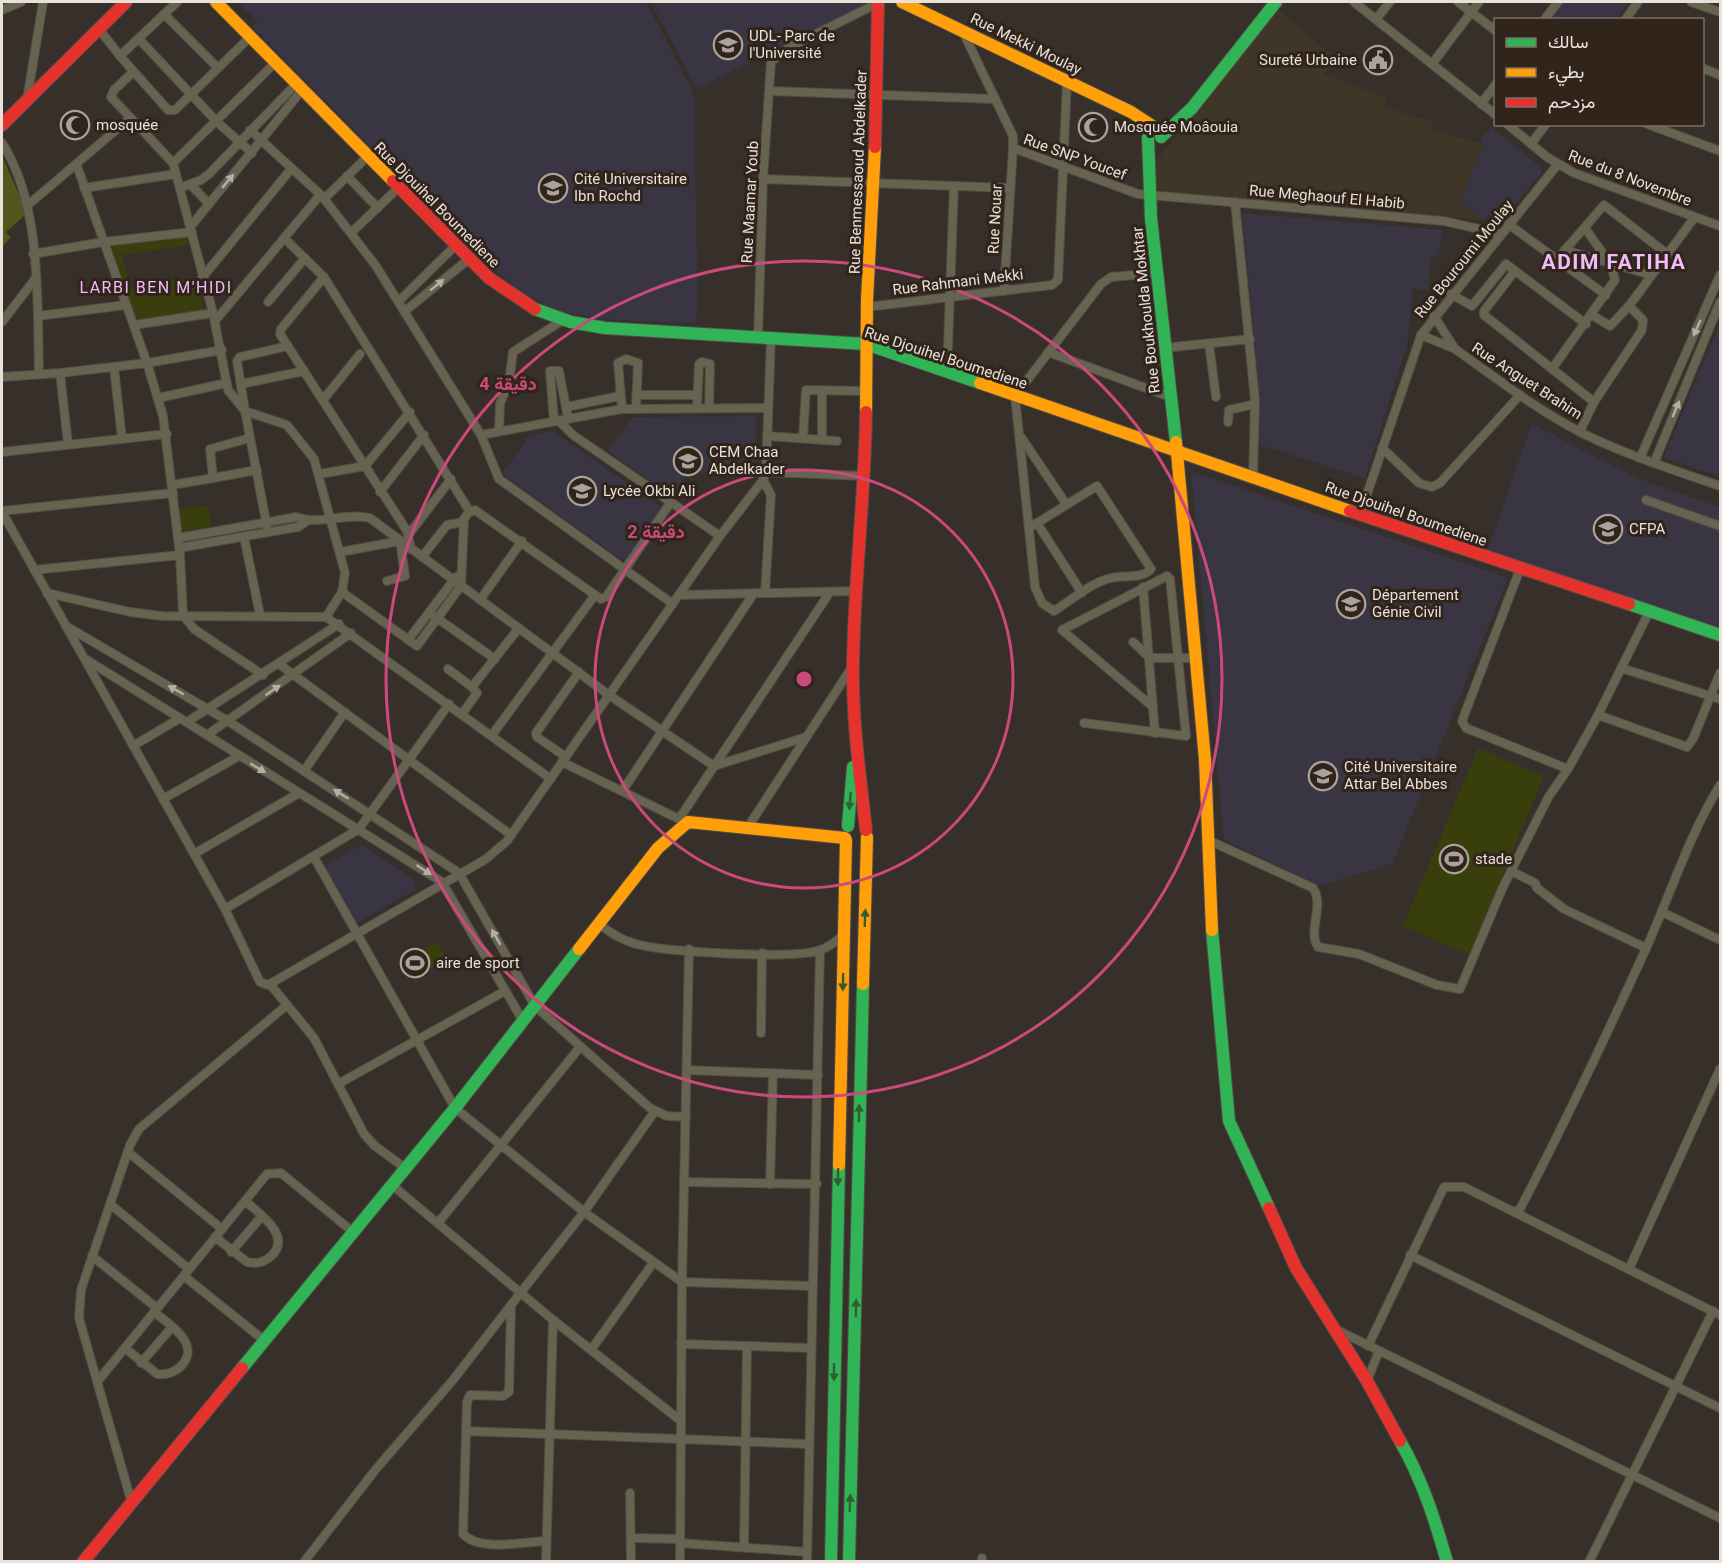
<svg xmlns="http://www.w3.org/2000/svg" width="1722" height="1563" font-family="Roboto,Vazirmatn,sans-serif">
<rect width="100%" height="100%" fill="#362f2a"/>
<polygon fill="#403627" points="1279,10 1337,60 1324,74 1387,98 1384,107 1433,122 1431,129 1483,144 1460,201 1483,220 1160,191 1155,184 1151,167"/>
<g fill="#393543">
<polygon points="237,2 646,2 692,90 696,108 694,115 698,302 696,324 602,319 556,311 518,289 483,261 252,26 258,22"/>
<polygon points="651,2 869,2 697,89"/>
<polygon points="1563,2 1629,2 1616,19 1550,20"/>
<polygon points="1491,127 1541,167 1542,172 1499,224 1488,214 1483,220 1460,201 1483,145 1479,141"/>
<polygon points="1242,213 1443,230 1439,254 1429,259 1429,290 1413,289 1407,345 1365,478 1259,445 1255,342"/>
<polygon points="1720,324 1720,477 1664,457"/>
<polygon points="757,416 753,477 689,471 671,496 608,451 632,417"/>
<polygon points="1532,424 1637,478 1720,507 1720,633 1487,551"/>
<polygon points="553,431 663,508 625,562 502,474 530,435"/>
<polygon points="1191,471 1508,578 1393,863 1321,886 1224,840"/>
<polygon points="362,845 414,879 416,889 356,923 326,868 328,863"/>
</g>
<g fill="#383f0d">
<polygon points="188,237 189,245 122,255 130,287 197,277 204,311 137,319 108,246"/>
<polygon points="208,506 211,527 182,531 179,509"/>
<polygon points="1478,748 1544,776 1469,955 1403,926"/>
<polygon points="437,942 447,959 414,978 404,960"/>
</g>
<polygon fill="#50591b" points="2,156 27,213 6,232 11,237 2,247"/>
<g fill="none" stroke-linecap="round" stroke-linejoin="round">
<g stroke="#524b47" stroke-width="10">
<g id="street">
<polyline points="177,2 120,56 168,110 175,110 250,37"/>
<polyline points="1354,2 1496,115"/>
<polyline points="1458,2 1496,31"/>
<polyline points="1691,2 1720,12"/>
<polyline points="2,10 21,2"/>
<polyline points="164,14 218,68"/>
<polyline points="1376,19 1390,2"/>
<polyline points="1544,20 1558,2"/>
<polyline points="1625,20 1638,2"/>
<polyline points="99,29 120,56"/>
<polyline points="963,32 1013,136 1013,148 1138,194 1444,221 1501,234"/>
<polyline points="139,39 216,121 252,153"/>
<polyline points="1432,64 1479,2"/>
<polyline points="1702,68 1720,75"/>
<polyline points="132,73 114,90 111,97 173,163 213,313 134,325"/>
<polyline points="770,91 995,99"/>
<polyline points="27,100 43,2"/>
<polyline points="1481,104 1496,84"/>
<polyline points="1507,124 1547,157 1574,173 1720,226"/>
<polyline points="1647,124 1720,151"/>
<polyline points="250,130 322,196 376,266 481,435 499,479 673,604"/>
<path d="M 2,143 C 42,205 37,301 39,373"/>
<polyline points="1531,144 1546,124"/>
<polyline points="173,163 275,63"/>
<polyline points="77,166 147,363 163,416 180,555 183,615 194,629 263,675"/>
<polyline points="347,176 378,208"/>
<polyline points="763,179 1010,188"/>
<polyline points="191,185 209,204"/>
<polyline points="84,188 176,174"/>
<polyline points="180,188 201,180 209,174 296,84"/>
<polyline points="324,199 367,157"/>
<polyline points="1235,202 1255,400 1253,478"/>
<polyline points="28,205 130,118"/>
<polyline points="1508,224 1606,295"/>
<polyline points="191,226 302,90"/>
<polyline points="351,233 398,188"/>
<polyline points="284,238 324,277 470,512"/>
<polyline points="1565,250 1651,275"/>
<polyline points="33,254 103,242 192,232"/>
<polyline points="1558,258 1604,205 1667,254"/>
<polyline points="1515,271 1484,311 1484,315 1594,402"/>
<polyline points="324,277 281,329 280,334 407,531 411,549"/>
<polyline points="202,278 291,169"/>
<polyline points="1004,291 1013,148"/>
<polyline points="1451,294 1472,306 1506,264 1586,324"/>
<polyline points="399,301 455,246"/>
<polyline points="268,302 305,258"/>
<polyline points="867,307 1052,285 1058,280 1067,81"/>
<polyline points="405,311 469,259"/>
<polyline points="213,313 228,390 245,411 268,532"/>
<polyline points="1592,315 1610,326 1629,306"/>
<polyline points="38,316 126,305"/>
<polyline points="215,321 320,195"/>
<polyline points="2,322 35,279"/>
<polyline points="1421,335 1455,349 1434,316"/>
<polyline points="758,338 763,179 771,62 788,48 878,3"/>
<polyline points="1209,344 1216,397"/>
<polyline points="288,346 240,357 237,361 245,411 287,425 314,459 345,573 342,592 326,617"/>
<polyline points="1164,348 1250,339"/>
<path d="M 1455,349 C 1496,378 1537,410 1582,433 C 1626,455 1674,470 1720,486"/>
<polyline points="1048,352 1170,397"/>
<polyline points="114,367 122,439"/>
<polyline points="1552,369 1615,280 1611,265 1585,228"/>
<polyline points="947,372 954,186"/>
<polyline points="60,373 68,444"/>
<polyline points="2,377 60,373 147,363 222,350"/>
<polyline points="241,384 304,371"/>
<polyline points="822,390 822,440"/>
<polyline points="636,395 697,395"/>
<polyline points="158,398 227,383"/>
<polyline points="323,400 360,354"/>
<polyline points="566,407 620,396"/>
<polyline points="697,408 699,364 702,362 710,364 709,408"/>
<polyline points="622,409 618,363 626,359 638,363 636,409"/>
<polyline points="558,420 573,435 720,536"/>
<polyline points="554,421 550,371 559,371 568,418"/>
<polyline points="1228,422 1229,410 1255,404"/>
<polyline points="499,431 500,404 509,382 513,352 563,320"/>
<polyline points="1580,431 1594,402 1642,330 1643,320 1629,306 1694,218"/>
<polyline points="481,435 622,409 768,408"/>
<polyline points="767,436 837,441"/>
<polyline points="1021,437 1066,504"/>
<polyline points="250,438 210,449 213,478 257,470"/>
<polyline points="803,438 806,390 865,391"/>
<polyline points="1382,448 1419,483 1432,487 1440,483 1520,395"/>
<polyline points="2,452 167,434"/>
<polyline points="1640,458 1720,275"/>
<polyline points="1654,463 1720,302"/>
<polyline points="766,472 865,476"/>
<polyline points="320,474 365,466 410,412"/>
<polyline points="763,480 771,495 765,593"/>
<polyline points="172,485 213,478"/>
<polyline points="380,492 424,435"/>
<polyline points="1646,500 1720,526"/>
<polyline points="2,511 173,493"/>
<polyline points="2,512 225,909 260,982 268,985 486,859 507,841 720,536 763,480 766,472 771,338"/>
<polyline points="1360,515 1421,335 1558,164"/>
<polyline points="1037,523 1082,593"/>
<path d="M 1029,528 L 1097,486 L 1151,569 C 1143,579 1123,575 1111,578 C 1090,583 1072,600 1054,611 L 1042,603 L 1035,587 L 1015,396 L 1101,284 L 1111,277 L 1157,273"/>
<polyline points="409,534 451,479"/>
<polyline points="244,537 260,615"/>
<path d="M 178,538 L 296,517 C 320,526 345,512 370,518 L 609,695 L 714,766 L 806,737"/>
<polyline points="179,548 298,527 307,521"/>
<polyline points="340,552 400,541 405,576 387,581"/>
<polyline points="422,557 447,525 463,522"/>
<polyline points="1520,569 1462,721 1466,728 1568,769"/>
<polyline points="34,570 180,555"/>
<polyline points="1143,587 1155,733"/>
<polyline points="342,592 417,646 461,586 464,519 468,513 475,510 595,595 492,735"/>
<polyline points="47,593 130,612 162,616 326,617 551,779"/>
<polyline points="595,595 601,599 606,597 671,502"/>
<polyline points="679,595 858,591"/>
<polyline points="480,600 522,541"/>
<polyline points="434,616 495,659"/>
<polyline points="66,626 228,721 459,873 535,1006 650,1108 667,1116 686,1117"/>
<polyline points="408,640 456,577"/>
<polyline points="1133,642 1150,658 1195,658"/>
<polyline points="87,660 442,882 523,1021"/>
<polyline points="279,664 511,835"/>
<polyline points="1621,668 1720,699"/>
<polyline points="448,669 472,687"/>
<polyline points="462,714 477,693 472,687 519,628"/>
<polyline points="1598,715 1687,747 1693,739 1720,673"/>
<polyline points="187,722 339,624"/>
<polyline points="1084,723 1186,736 1170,579 1167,576 1062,630 1153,707"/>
<polyline points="207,735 351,633"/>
<polyline points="133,746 180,718"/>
<polyline points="566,757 537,737 536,733 579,672"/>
<polyline points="562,762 683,821"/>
<polyline points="304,771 345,712"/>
<polyline points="623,790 754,593"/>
<polyline points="163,799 239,756"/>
<polyline points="679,819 830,592"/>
<polyline points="746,830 852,667"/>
<path d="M 1208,840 L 1313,888 C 1325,906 1307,931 1318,947 L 1359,954 L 1437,985 L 1460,989 L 1502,889 L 1549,796 L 1568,769 L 1598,715 L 1649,612"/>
<polyline points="194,854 299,793"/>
<polyline points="314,857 455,1108 584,1212 682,1282 813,1286"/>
<polyline points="1511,871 1535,883 1537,888 1564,909 1646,948"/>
<polyline points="225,909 359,829 449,704"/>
<polyline points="1662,912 1720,940"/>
<path d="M 599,924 C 610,933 622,940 636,944 C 665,952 788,959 817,951 C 828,948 836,942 844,934"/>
<polyline points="270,984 314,1038 364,1134 375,1146 405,1168"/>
<polyline points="761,1033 762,953"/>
<polyline points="687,1070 818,1075"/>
<polyline points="338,1084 505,991"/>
<polyline points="128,1152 222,1229"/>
<polyline points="684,1182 817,1184"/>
<polyline points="770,1184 773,1073"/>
<polyline points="392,1185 553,1320 681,1421"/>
<polyline points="110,1204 189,1269"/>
<path d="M 1514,1212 L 1520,1209 C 1566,1121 1608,1032 1649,942 C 1672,889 1690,834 1720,785"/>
<polyline points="438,1223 580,1047"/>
<path d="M 215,1237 L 247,1262 C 255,1264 263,1263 270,1257 C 294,1237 259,1213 245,1201"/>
<polyline points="231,1252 262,1216"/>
<polyline points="1410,1255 1720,1408"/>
<polyline points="92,1256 157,1308"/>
<polyline points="1629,1269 1720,1069"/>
<polyline points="184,1276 265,1341"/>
<path d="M 511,1305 L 509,1392 L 503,1396 L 470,1395 L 467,1402 L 463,1534 C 480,1552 523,1542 546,1541"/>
<polyline points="1335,1329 1720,1518"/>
<polyline points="681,1344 811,1348"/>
<polyline points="1368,1346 1444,1187 1464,1187 1720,1315"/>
<path d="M 125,1348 L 157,1374 C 177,1377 197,1357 183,1338 C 176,1328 164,1320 154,1312"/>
<polyline points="591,1350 653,1263"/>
<polyline points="141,1363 172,1327"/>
<polyline points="1367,1381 1379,1351"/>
<polyline points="97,1382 267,1174 281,1173 353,1232"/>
<polyline points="466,1431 809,1444"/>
<polyline points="630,1493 631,1562"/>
<polyline points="132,1504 79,1318 81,1290 130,1145 139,1129 287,1005"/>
<polyline points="631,1538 680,1539"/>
<polyline points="680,1543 807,1552"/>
<polyline points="744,1547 747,1347"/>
<polyline points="304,1562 376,1469 453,1380 511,1305 584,1212 655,1111"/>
<polyline points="546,1562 553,1320"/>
<polyline points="680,1562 682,1282 689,949"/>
<polyline points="807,1562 820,950"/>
<polyline points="982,1562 982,1558"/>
<polyline points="1589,1562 1713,1311"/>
</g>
</g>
<g stroke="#524b47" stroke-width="14">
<g id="fast">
<polyline points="1161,137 1192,108 1276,2"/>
<polyline points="1148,138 1151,218 1176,442"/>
<polyline points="535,309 571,322 605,328 866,344 980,383"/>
<polyline points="1629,604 1720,635"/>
<polyline points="848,826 853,767"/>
<polyline points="1212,930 1229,1121 1269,1208"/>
<polyline points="242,1368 455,1108 579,949"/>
<path d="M 1400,1441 C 1422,1479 1435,1520 1447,1562"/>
<polyline points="831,1562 839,1165"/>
<polyline points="849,1562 863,984"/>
</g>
</g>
<g stroke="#524b47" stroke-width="14">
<g id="slow">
<polyline points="216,2 393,181"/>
<polyline points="902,2 1131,112 1154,127"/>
<polyline points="980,383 1350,511"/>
<polyline points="866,412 867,300 875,147"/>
<polyline points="1176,442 1205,760 1212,930"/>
<polyline points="579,949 658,848 688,822 845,838"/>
<polyline points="863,984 867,837"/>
<polyline points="839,1165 846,840"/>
</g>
</g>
<g stroke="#524b47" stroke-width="14">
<g id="jam">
<polyline points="2,125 126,2"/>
<polyline points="875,147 878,2"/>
<polyline points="393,181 489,278 535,309"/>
<path d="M 866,412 C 865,497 854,581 853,665 C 852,720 860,775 866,830"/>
<polyline points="1350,511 1629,604"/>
<polyline points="1269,1208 1296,1268 1367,1381 1400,1441"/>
<polyline points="83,1562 242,1368"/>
</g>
</g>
<use href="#street" stroke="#666350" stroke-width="8"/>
<use href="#fast" stroke="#30b455" stroke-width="12"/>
<use href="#slow" stroke="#ff9f0a" stroke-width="12"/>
<use href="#jam" stroke="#e5322d" stroke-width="12"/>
</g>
<defs><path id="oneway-solid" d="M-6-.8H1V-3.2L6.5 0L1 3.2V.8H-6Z" transform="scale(1.5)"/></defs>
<g fill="#b5aea3">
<use href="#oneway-solid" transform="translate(228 181) rotate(-50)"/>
<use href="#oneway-solid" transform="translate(437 285) rotate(-39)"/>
<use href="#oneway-solid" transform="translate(1697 328) rotate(114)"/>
<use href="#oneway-solid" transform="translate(1676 409) rotate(-67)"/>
<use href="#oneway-solid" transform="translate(176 690) rotate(-150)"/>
<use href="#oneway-solid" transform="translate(273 690) rotate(-35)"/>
<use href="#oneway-solid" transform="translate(258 768) rotate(31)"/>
<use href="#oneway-solid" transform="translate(341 794) rotate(-148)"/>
<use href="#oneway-solid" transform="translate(424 870) rotate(33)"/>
<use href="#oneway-solid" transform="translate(496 937) rotate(-120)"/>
</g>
<g fill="#315e32">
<use href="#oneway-solid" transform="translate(850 801) rotate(95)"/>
<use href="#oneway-solid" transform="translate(865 918) rotate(-88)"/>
<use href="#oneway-solid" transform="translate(843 982) rotate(91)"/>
<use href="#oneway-solid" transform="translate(859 1113) rotate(-89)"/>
<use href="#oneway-solid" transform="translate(838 1177) rotate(91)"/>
<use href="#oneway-solid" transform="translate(856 1308) rotate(-89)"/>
<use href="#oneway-solid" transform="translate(834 1372) rotate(90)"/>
<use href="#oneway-solid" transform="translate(850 1503) rotate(-88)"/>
</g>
<g fill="none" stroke="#cc4a7b" stroke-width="3">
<circle cx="804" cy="679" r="209"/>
<circle cx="804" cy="679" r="418"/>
</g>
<defs>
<g id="university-ring" transform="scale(1.5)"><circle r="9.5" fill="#31241b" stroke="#aaa29c" stroke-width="1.5"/><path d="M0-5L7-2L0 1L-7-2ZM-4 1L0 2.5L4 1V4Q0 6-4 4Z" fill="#aaa29c"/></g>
<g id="civic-ring" transform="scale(1.5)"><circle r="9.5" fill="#31241b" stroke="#aaa29c" stroke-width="1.5"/><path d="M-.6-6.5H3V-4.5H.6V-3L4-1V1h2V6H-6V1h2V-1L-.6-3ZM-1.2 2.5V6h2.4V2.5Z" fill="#aaa29c"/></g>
<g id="mosque-ring" transform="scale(1.5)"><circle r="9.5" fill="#31241b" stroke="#aaa29c" stroke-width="1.5"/><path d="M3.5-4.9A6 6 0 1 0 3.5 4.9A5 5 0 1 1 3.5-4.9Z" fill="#aaa29c"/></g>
<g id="stadium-ring" transform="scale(1.5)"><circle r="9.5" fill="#31241b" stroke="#aaa29c" stroke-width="1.5"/><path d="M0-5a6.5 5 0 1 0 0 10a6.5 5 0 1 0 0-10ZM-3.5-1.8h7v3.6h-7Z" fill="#aaa29c"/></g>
</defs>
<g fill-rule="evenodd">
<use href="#university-ring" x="728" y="45"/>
<use href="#civic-ring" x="1378" y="60"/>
<use href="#mosque-ring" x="75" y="125"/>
<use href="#mosque-ring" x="1093" y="127"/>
<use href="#university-ring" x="553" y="188"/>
<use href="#university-ring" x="688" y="461"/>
<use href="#university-ring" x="582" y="491"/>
<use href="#university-ring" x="1608" y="529"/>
<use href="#university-ring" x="1351" y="604"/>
<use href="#university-ring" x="1323" y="776"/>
<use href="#stadium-ring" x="1454" y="859"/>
<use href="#stadium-ring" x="415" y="963"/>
</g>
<g text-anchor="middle" stroke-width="6" stroke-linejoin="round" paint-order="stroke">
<g font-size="15" fill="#e9e0da" stroke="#31241b" text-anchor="start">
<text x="749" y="41">UDL- Parc de<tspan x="749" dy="17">l'Université</tspan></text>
<text x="1357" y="65" text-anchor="end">Sureté Urbaine</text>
<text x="96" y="130">mosquée</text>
<text x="1114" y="132">Mosquée Moâouia</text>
<text x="574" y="184">Cité Universitaire<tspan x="574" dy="17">Ibn Rochd</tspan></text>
<text x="709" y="457">CEM Chaa<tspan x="709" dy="17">Abdelkader</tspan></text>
<text x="603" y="496">Lycée Okbi Ali</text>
<text x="1629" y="534">CFPA</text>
<text x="1372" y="600">Département<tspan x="1372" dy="17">Génie Civil</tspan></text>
<text x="1344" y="772">Cité Universitaire<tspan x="1344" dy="17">Attar Bel Abbes</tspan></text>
<text x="1475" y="864">stade</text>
<text x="436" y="968">aire de sport</text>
</g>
<g font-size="15" fill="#e9e0da" stroke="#31241b">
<text transform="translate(1026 44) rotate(26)" y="5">Rue Mekki Moulay</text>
<text transform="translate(1075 157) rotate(20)" y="5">Rue SNP Youcef</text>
<text transform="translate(858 172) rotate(-88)" y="5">Rue Benmessaoud Abdelkader</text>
<text transform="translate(1630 178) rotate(21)" y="5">Rue du 8 Novembre</text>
<text transform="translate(1327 197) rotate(5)" y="5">Rue Meghaouf El Habib</text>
<text transform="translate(750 202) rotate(-87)" y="5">Rue Maamar Youb</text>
<text transform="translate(437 205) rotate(45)" y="5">Rue Djouihel Boumediene</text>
<text transform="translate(995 219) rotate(-87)" y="5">Rue Nouar</text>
<text transform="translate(1464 259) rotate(-51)" y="5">Rue Bouroumi Moulay</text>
<text transform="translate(958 282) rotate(-7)" y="5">Rue Rahmani Mekki</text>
<text transform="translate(1146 310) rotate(-96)" y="5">Rue Boukhoulda Mokhtar</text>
<text transform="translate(946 358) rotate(18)" y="5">Rue Djouihel Boumediene</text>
<text transform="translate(1527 381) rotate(33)" y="5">Rue Anguet Brahim</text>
<text transform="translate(1406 514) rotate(19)" y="5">Rue Djouihel Boumediene</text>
</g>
<g font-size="16" letter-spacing="1.5" fill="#f0bdfa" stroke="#31241b">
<text x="156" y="293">LARBI BEN M'HIDI</text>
</g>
<g font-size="21" font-weight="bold" letter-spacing="1.5" fill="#f0bdfa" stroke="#31241b">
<text x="1614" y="269">ADIM FATIHA</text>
</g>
</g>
<circle cx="804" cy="679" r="9" fill="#cc4a7b" stroke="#31241b" stroke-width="3"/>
<g font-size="18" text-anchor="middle" font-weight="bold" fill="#cc4a7b" stroke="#31241b" stroke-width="6" stroke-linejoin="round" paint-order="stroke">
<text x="508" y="390">4 دقيقة</text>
<text x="656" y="538">2 دقيقة</text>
</g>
<rect width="1722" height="1563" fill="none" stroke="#e9e0da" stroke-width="6"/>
<rect x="1494" y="18" width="210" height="108" fill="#31241b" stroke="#7b6f67" stroke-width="1.5"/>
<rect x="1506" y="38" width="30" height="9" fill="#30b455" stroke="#7b6f67" stroke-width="1.5"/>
<text x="1548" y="48" font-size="18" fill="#e9e0da">سالك</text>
<rect x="1506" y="68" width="30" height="9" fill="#ff9f0a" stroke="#7b6f67" stroke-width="1.5"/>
<text x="1548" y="78" font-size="18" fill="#e9e0da">بطيء</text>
<rect x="1506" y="98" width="30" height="9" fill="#e5322d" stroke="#7b6f67" stroke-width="1.5"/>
<text x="1548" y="108" font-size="18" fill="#e9e0da">مزدحم</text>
</svg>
